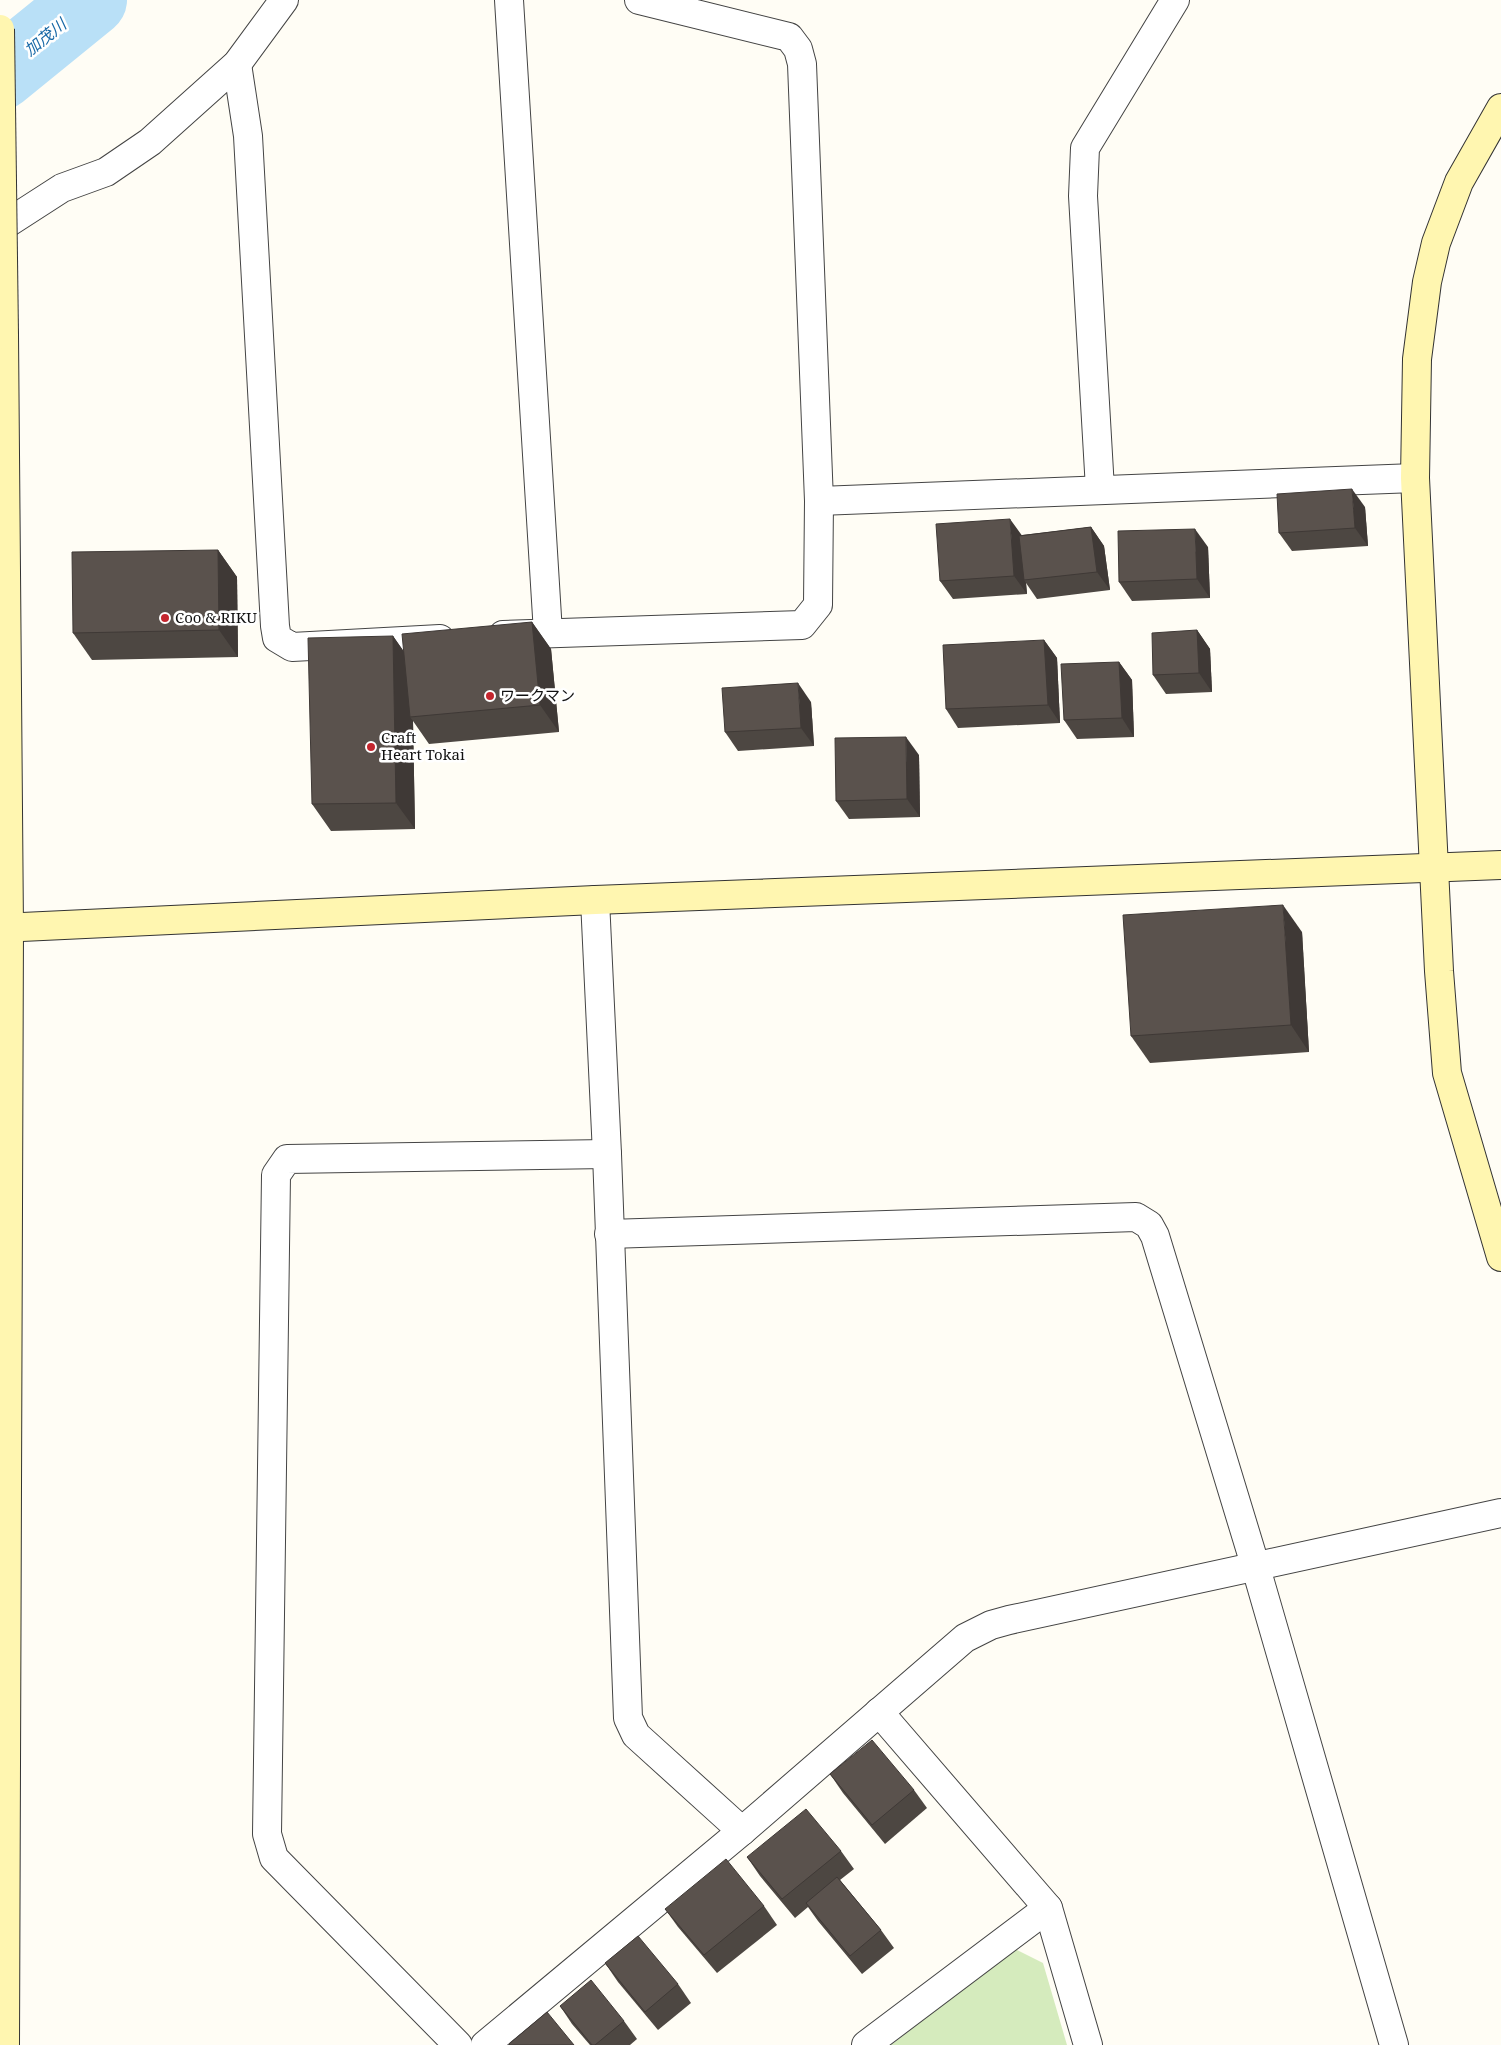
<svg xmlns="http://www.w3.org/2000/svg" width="1501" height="2045" font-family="'Noto Serif','Noto Sans JP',serif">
<rect width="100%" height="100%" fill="#fffdf5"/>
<polygon fill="#d5ebbd" points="1015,1949 1043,1963 1067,2045 891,2045"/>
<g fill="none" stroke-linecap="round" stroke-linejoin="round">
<polyline stroke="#b9e0f7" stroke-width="72" points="0,74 91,0"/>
<g stroke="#444" stroke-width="30">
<g id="street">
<polyline points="509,0 548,633"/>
<polyline points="237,64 248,136 275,626 277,638 292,647 440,639"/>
<polyline points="0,228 62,188 106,172 150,142 237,64 284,0"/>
<polyline points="1100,489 1083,196 1085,148 1175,0"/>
<polyline points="819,501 1415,478"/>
<polyline points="503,635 802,625 818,605 819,501 802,64 798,49 789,37 639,0"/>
<polyline points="595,900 607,1154 628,1718 636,1735 742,1831"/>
<polyline points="609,1234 1136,1217 1149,1225 1155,1236 1256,1568 1394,2045"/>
<polyline points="879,1712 1048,1908 1088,2045"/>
<polyline points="458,2045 274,1858 267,1834 276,1175 287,1159 607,1154"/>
<polyline points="485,2045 742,1831 965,1638 991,1625 1009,1620 1501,1513"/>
<polyline points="866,2045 1048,1908"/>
</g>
</g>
<g stroke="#333" stroke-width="30">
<g id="secondary">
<polyline points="1501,108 1459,182 1436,243 1427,282 1417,359 1415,478 1439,971 1447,1073 1501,1257"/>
<polyline points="4,335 9,928 5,2045"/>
<polyline points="0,928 595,900 1501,865"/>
</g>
</g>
<use href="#street" stroke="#fff" stroke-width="28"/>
<use href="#secondary" stroke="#fff6b0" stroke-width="28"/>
<g stroke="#333" stroke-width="30" stroke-linecap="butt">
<polyline id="secondary-bridge" points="0,29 4,335"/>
</g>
<use href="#secondary-bridge" stroke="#fff6b0" stroke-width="28"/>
</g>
<g fill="#4d4742">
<polygon points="1365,507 1368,546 1292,551 1279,533"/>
<polygon points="1091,527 1104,546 1110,590 1037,599 1026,583 1027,594 953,599 940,581 1022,535"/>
<polygon points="1208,547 1210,598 1132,601 1119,582"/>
<polygon points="218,550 237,577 238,657 92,660 73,633"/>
<polygon points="532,622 551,649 559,732 429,744 413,721 415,829 331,831 312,804 393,636 404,652"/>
<polygon points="1197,630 1210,649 1212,692 1166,694 1153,675"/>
<polygon points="1044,640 1057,658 1060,723 958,728 946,709"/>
<polygon points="1119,662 1132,680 1134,737 1077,739 1064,720"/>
<polygon points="811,702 814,746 738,751 725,732"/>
<polygon points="919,755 920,817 849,819 836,801"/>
<polygon points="1302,932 1309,1052 1150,1063 1131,1036"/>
<polygon points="830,1774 914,1790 927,1808 885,1844 843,1793"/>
<polygon points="841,1851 854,1869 840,1880 881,1930 894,1948 862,1974 818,1921 808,1907 795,1918 760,1876 747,1857"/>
<polygon points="764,1906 777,1925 717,1973 678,1927 665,1909"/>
<polygon points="605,1963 678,1984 691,2003 658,2030 618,1982"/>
<polygon points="560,2006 624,2021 637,2039 630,2045 590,2045 572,2024"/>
</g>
<g fill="#3f3936">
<polygon points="1352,489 1365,507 1368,546 1355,528"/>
<polygon points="1010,519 1023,537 1024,580 1026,583 1027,594 1014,576"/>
<polygon points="1091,527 1104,546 1110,590 1097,572"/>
<polygon points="1195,529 1208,547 1210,598 1197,579"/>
<polygon points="218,550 237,577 238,657 219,630"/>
<polygon points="532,622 551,649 559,732 540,705"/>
<polygon points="1197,630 1210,649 1212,692 1199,673"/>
<polygon points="393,636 412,663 410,717 413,721 415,829 396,803"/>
<polygon points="1044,640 1057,658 1060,723 1048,705"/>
<polygon points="1119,662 1132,680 1134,737 1122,718"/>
<polygon points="798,683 811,702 814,746 801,728"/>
<polygon points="906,737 919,755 920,817 907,799"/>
<polygon points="1283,905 1302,932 1309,1052 1291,1025"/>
</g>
<g fill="#5a524d" stroke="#3f3936">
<polygon points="1352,489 1355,528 1279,533 1277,494"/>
<polygon points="1010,519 1014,576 940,581 936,524"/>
<polygon points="1091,527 1097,572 1024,580 1019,536"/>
<polygon points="1195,529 1197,579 1119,582 1118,531"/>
<polygon points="218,550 219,630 73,633 72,552"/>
<polygon points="532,622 540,705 410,717 402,634"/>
<polygon points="1197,630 1199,673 1153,675 1152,633"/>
<polygon points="393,636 396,803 312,804 308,638"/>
<polygon points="1044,640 1048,705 946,709 943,645"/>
<polygon points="1119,662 1122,718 1064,720 1061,664"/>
<polygon points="798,683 801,728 725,732 722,688"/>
<polygon points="906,737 907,799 836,801 835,738"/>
<polygon points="1283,905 1291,1025 1131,1036 1123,915"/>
<polygon points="872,1740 914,1790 872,1825 830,1774"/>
<polygon points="806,1809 841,1851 782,1899 747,1857"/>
<polygon points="726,1859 764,1906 704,1955 665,1909"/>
<polygon points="837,1877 881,1930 850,1956 806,1903"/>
<polygon points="638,1936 678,1984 645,2012 605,1963"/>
<polygon points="591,1980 624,2021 595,2045 592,2045 560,2006"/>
<polygon points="547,2012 574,2045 510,2045 509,2044"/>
</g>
<g fill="#c4262e" stroke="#fff" stroke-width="2">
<circle cx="165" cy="618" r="5"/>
<circle cx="490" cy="696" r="5"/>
<circle cx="371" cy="747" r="5"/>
</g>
<g text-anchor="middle" stroke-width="5" stroke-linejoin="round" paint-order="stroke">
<g font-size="15" fill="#111" stroke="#fff" text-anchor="start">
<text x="175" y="623">Coo &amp; RIKU</text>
<text x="500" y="701">ワークマン</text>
<text x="381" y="743">Craft<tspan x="381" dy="17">Heart Tokai</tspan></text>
</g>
<g font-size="16" font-style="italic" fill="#1768a6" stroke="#fff">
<text transform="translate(45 37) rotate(-39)" y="6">加茂川</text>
</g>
</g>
</svg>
